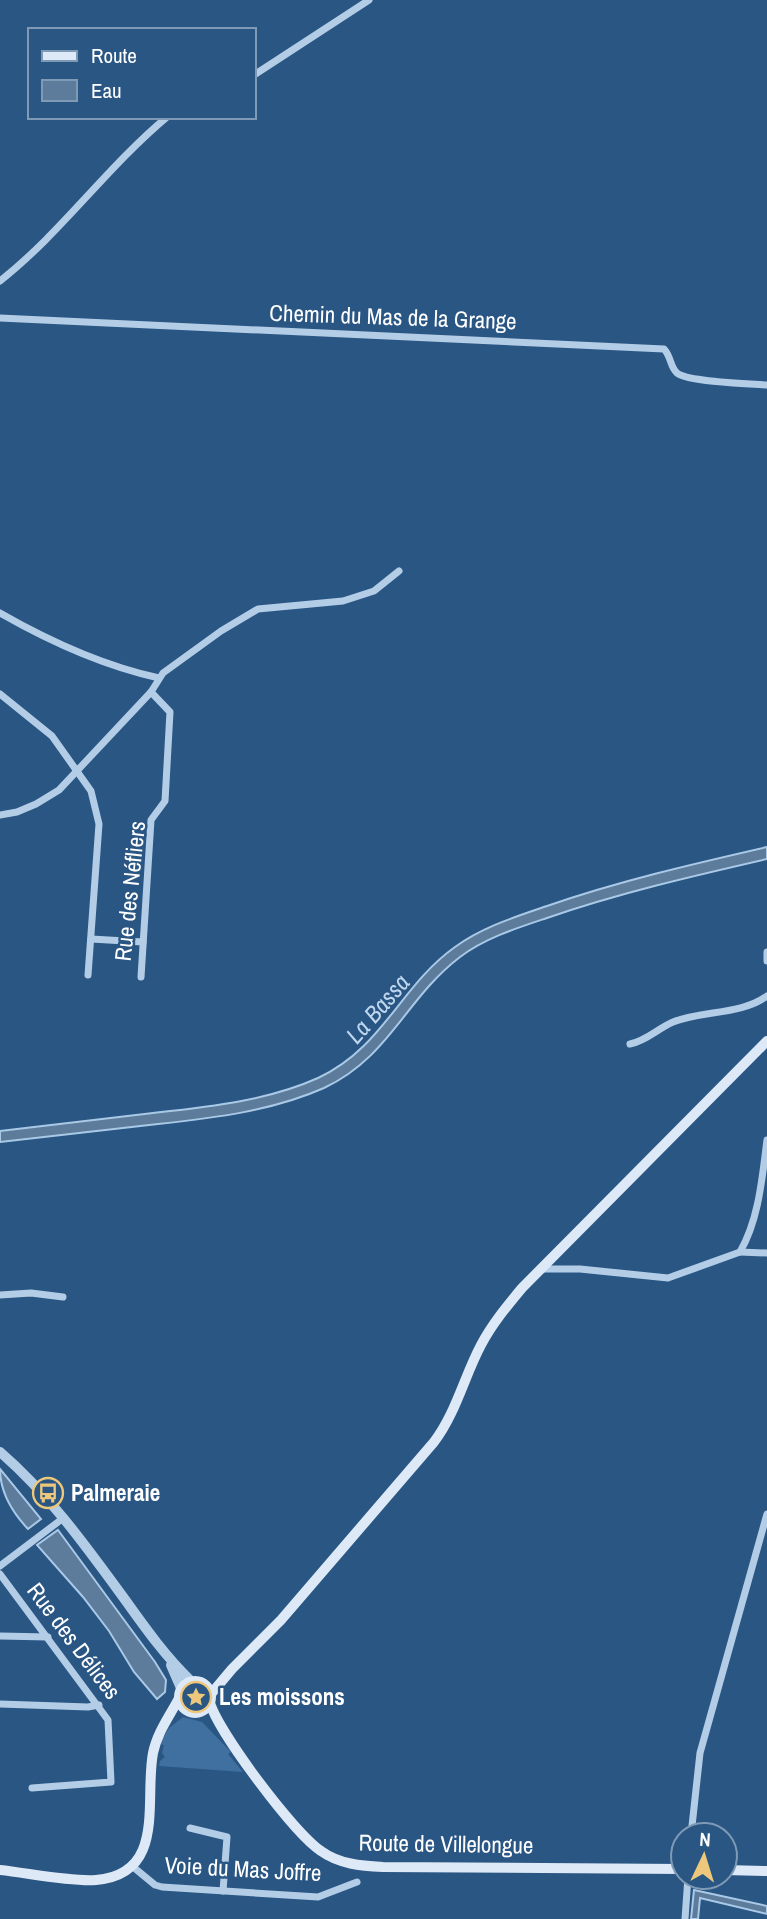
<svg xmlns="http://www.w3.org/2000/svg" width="767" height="1919" font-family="'Archivo Narrow',sans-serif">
<rect width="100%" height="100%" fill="#2a5684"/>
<polygon fill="#3f70a0" points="183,1717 202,1722 231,1752 228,1754 243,1772 159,1766 160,1761 165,1757 162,1753 164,1745 159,1744 169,1728"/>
<g fill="#5d7b9b" stroke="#a9c9e7" stroke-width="2">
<path d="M 767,847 L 767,859 C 693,876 619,893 547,918 C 517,928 485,938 460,957 C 405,999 390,1057 324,1088 C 272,1111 214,1118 158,1124 C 106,1130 53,1136 0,1142 L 0,1131 C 51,1125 102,1119 153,1113 C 208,1107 267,1101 318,1078 C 383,1048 400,986 455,947 C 482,927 515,917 547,906 C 619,881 693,864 767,847 Z"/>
<path d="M 0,1469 L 41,1519 L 28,1529 C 12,1512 0,1493 0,1469 Z"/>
<polygon points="58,1530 155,1662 166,1680 165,1692 157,1699 134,1672 109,1631 83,1597 37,1545"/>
<polygon points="694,1890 767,1906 767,1914 700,1898 698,1919 691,1919"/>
</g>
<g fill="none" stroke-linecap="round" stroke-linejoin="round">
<g stroke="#b4cde7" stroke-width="7">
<polyline points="254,75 369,0"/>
<path d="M 0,281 C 62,232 106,168 167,117"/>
<path d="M 0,318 L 664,349 C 671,356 670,367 677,373 C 688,382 750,384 767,385"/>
<path d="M 0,613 C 49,641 104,666 159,678"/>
<polyline points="0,694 52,736 91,791 99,824 88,975"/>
<polyline points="0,815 17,812 36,804 59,790 151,692 163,673 221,631 258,609 343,601 374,591 399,571"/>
<polyline points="91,939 143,942"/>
<polyline points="767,952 767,961"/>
<polyline points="141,977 151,820 165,801 170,712 151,692"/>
<path d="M 630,1044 C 646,1041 657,1029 673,1022 C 703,1010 741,1015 767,996"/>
<polyline points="740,1252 767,1253"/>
<path d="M 543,1269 L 580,1269 L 668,1278 L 740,1252 C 759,1219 762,1178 767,1140"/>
<polyline points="0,1295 31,1293 63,1297"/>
<polyline points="0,1566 62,1519"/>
<polyline points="0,1574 108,1720 111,1782 32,1788"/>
<polyline points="0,1636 48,1637"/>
<polyline points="0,1704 88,1707 99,1705"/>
<polyline points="190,1828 227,1837 223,1891"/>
<polyline points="691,1835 700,1753 767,1514"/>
<polyline points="132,1866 155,1885 162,1887 318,1897 357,1882"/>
<polyline points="685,1919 688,1877"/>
</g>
<g stroke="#b4cde7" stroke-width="10">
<path d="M 0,1452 C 49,1494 88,1549 126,1601 C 146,1629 166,1657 191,1681"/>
<polyline points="171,1665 181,1688"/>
</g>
<g stroke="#dde9f6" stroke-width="10">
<circle cx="195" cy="1697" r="16"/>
<path d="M 211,1694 L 232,1669 L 281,1620 L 434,1442 C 456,1413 464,1377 481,1345 C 492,1324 507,1306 522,1288 L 767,1041"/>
<path d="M 210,1703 C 219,1733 294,1833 321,1851 C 339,1864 361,1866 383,1867 L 683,1869"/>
<path d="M 0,1870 C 28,1873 70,1882 96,1880 C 167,1874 144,1800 153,1753 C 157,1733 169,1717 178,1700"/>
<polyline points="725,1870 767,1871"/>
</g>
</g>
<defs>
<g id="bus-ring" transform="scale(1.575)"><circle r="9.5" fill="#2a5684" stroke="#edc77b" stroke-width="1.5"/><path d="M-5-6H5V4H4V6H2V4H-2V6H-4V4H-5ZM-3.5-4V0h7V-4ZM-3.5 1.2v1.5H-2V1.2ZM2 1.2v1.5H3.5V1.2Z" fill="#edc77b"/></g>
<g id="sight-ring" transform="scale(1.575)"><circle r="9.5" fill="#2a5684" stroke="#edc77b" stroke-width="1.5"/><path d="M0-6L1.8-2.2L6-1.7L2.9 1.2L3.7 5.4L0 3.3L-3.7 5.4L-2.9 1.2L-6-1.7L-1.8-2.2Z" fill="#edc77b"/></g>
</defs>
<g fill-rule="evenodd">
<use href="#bus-ring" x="48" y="1493"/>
<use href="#sight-ring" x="196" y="1697"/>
</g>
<g text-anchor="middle" stroke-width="5" stroke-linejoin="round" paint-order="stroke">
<g font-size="23" fill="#fff" stroke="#2a5684">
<text transform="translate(393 317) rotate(2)" y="8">Chemin du Mas de la Grange</text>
<text transform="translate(130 891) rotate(-84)" y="8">Rue des Néfliers</text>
<text transform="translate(74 1641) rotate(53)" y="8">Rue des Délices</text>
<text transform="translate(446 1844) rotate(1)" y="8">Route de Villelongue</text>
<text transform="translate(243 1869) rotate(3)" y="8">Voie du Mas Joffre</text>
</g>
<g font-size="23" font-weight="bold" fill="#fff" stroke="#2a5684" text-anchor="start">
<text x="71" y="1501">Palmeraie</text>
<text x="219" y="1705">Les moissons</text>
</g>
<g font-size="24" font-style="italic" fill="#bfd7ee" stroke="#2a5684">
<text transform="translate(378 1009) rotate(-49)" y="8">La Bassa</text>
</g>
</g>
<rect x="28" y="28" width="228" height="91" fill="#2a5684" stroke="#7f9ab5" stroke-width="2"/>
<rect x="42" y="51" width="35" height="10" fill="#dde9f6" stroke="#7f9ab5" stroke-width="2"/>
<text x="91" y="63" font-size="21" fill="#ffffff">Route</text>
<rect x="42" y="80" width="35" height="21" fill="#5d7b9b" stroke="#7f9ab5" stroke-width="2"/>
<text x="91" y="98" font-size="21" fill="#ffffff">Eau</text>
<g transform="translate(704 1856) rotate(4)"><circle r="33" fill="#2a5684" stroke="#7f9ab5" stroke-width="2"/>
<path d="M0-5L12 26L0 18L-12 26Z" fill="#edc77b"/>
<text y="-10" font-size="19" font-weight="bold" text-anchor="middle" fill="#ffffff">N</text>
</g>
</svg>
